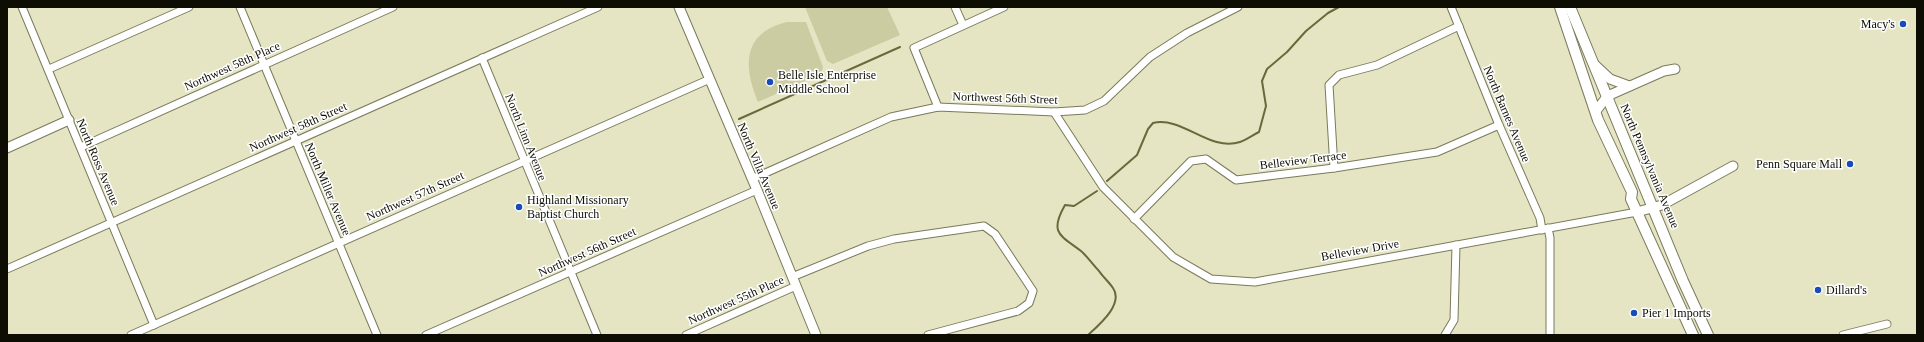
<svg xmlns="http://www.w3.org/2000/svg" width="1924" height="342" font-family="Georgia,serif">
<rect width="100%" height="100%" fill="#e5e5c4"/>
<g fill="#cccca2">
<polygon points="805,7 887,7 900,35 833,64 827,61"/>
<path d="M 787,22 L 806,22 L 823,67 L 821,74 L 758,102 C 743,66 742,33 787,22 Z"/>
</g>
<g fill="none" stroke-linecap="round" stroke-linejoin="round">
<g stroke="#6a693c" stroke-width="2">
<polyline points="739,119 900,47"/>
<path d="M 1107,181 L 1137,155 L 1148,129 L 1153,123 C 1183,116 1209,152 1240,142 C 1246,140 1253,135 1259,132 L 1266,106 L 1262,81 L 1267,69 L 1287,52 L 1306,31 L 1328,13 L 1339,7"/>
<path d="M 1088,335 C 1099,325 1124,304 1113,288 C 1109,282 1103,277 1099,271 C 1093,265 1087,256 1081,251 C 1060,235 1049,233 1065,205 L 1074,206 L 1097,191"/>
</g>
<g stroke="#7a7a5c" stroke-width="9">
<g id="minor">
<polyline points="22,7 154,325"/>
<polyline points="240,7 377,335"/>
<polyline points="955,7 963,25"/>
<polyline points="1451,7 1499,125 1540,218 1542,230"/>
<polyline points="482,58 597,335"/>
<polyline points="49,69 189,7"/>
<polyline points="938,107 914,48 1004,7"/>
<polyline points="1054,112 1103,187 1173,257 1211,279 1255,282 1637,212"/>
<polyline points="81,147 393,7"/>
<polyline points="1334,168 1329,85 1339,75 1377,65 1459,26"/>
<polyline points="752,179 891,117 938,107 1054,112 1085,110 1104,101 1150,57 1187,33 1238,7"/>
<polyline points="1134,219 1191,161 1206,159 1236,180 1334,168 1437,152 1499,125"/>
<polyline points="1548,228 1550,238 1550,335"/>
<polyline points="7,269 598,7"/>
<polyline points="792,277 868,246 894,239 984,226 995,234 1033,291 1029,303 1018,311 928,335"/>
<polyline points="131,335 710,79"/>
<polyline points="426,335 757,190"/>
<polyline points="686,335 796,286"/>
<polyline points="1445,335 1454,320 1456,245"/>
<polyline points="1843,335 1887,324"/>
</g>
</g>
<g stroke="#7a7a5c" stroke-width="11">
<g id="tertiary">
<polyline points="679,7 757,190 816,335"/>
<polyline points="1594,64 1610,79 1629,86"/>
<polyline points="1596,111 1606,98 1612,94 1664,71 1675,69"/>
<polyline points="7,148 69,120"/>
<polyline points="1637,212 1662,205 1733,166"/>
</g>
</g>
<g stroke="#7a7a5c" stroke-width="12">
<g id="secondary">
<polyline points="1560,7 1598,120 1632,192 1631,199 1693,335"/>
<polyline points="1570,7 1683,281 1708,335"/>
</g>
</g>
<use href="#minor" stroke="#fff" stroke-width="7"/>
<use href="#tertiary" stroke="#fff" stroke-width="9"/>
<use href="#secondary" stroke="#fff" stroke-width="10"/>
</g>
<g fill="#194cb9" stroke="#fff" stroke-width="1.5">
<circle cx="1903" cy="24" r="4"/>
<circle cx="770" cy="82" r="4"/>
<circle cx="1850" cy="164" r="4"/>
<circle cx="519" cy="207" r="4"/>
<circle cx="1818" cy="290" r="4"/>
<circle cx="1634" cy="313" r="4"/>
</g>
<g text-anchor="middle" stroke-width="3" stroke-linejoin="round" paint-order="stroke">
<g font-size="12" fill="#0d0d03" stroke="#fff" text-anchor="start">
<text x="1895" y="28" text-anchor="end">Macy's</text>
<text x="778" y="79">Belle Isle Enterprise<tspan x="778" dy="14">Middle School</tspan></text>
<text x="1842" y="168" text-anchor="end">Penn Square Mall</text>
<text x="527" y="204">Highland Missionary<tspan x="527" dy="14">Baptist Church</tspan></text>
<text x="1826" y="294">Dillard's</text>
<text x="1642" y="317">Pier 1 Imports</text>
</g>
<g font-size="12" fill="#0d0d03" stroke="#fff">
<text transform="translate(232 66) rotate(-24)" y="4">Northwest 58th Place</text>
<text transform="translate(1005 98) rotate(2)" y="4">Northwest 56th Street</text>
<text transform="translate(1507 114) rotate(67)" y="4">North Barnes Avenue</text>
<text transform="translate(298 127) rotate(-24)" y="4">Northwest 58th Street</text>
<text transform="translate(526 137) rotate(68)" y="4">North Linn Avenue</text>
<text transform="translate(1303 160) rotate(-7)" y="4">Belleview Terrace</text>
<text transform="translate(98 162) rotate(67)" y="4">North Ross Avenue</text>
<text transform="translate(759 166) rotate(67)" y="4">North Villa Avenue</text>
<text transform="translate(1650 166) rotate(67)" y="4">North Pennsylvania Avenue</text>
<text transform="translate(328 189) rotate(67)" y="4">North Miller Avenue</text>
<text transform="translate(415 196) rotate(-24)" y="4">Northwest 57th Street</text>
<text transform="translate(1360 250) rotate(-10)" y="4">Belleview Drive</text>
<text transform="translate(587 252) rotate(-24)" y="4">Northwest 56th Street</text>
<text transform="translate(736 300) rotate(-24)" y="4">Northwest 55th Place</text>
</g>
</g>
<rect width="1924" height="342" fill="none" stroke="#0d0d03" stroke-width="16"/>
</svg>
